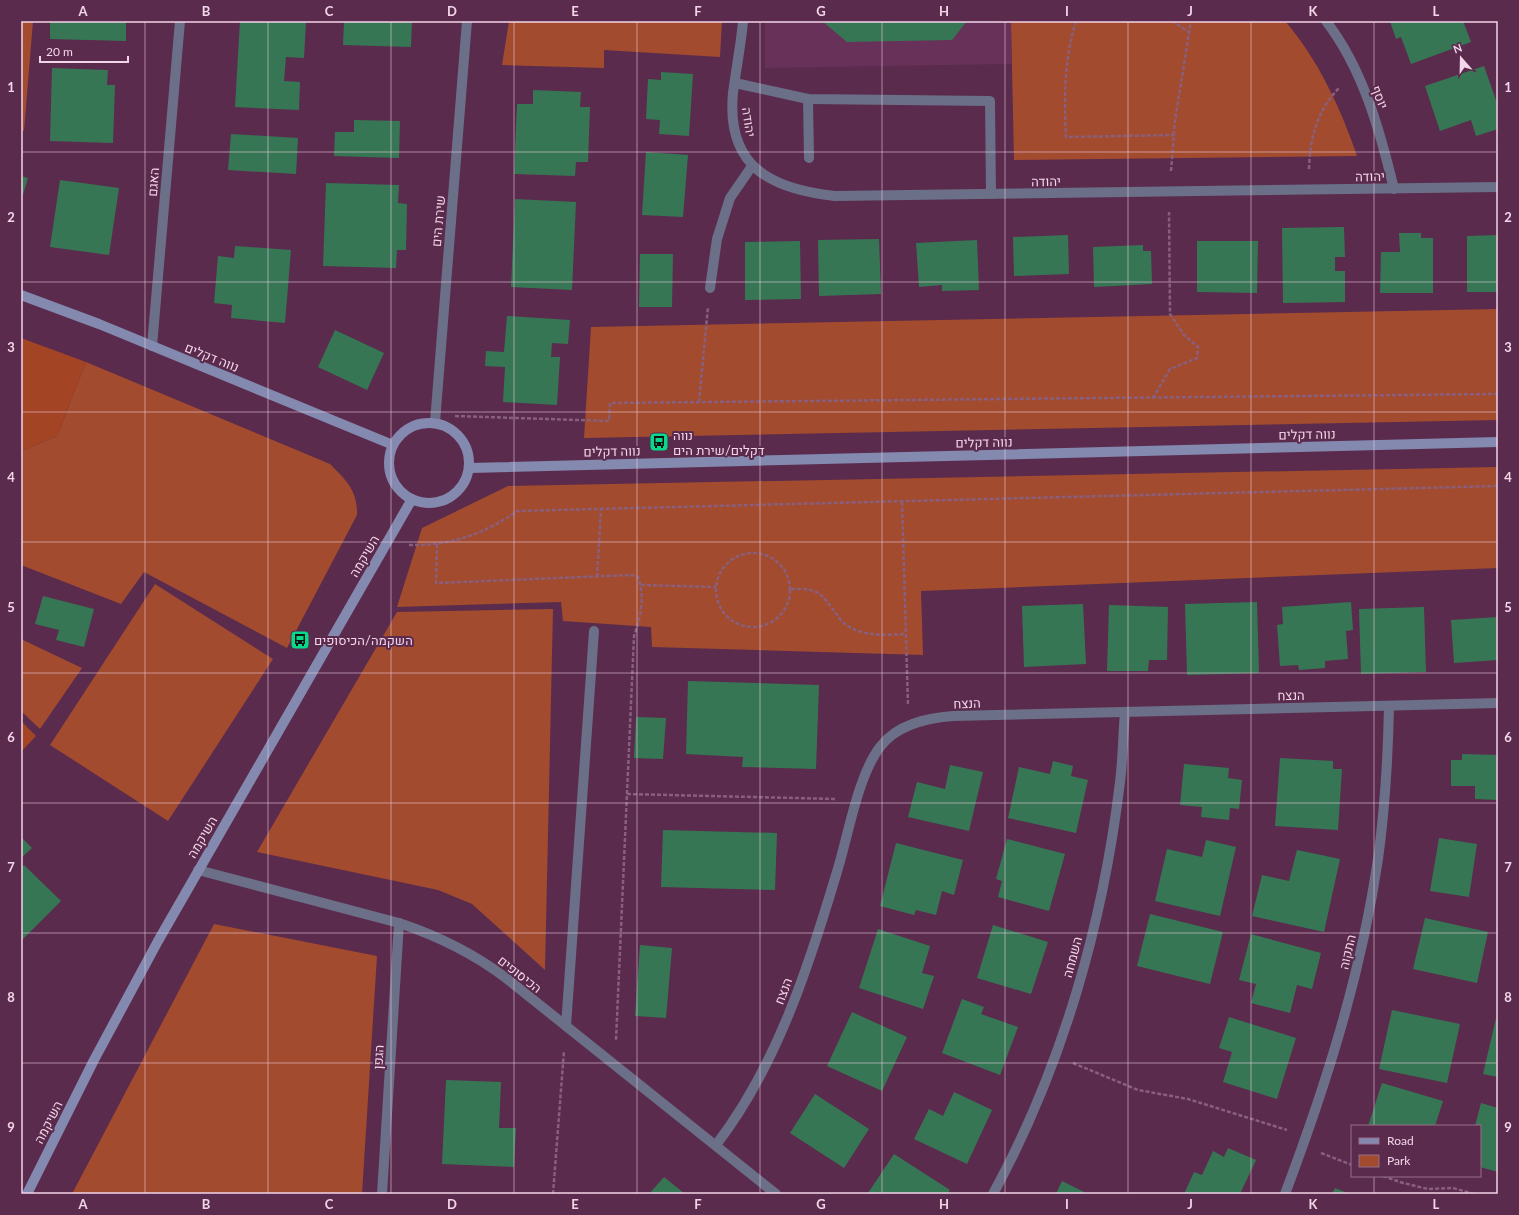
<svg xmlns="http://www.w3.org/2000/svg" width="1519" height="1215" font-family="Lato,Heebo,sans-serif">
<rect width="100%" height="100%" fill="#5a2b4d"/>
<polygon fill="#673159" points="765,21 1011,21 1011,64 765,68"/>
<g fill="#a24b2e">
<polygon points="21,21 33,21 24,131 21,130"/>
<polygon points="509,21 722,21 720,57 604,50 604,68 502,65"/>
<path d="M 1011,21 L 1285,21 C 1319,61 1340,107 1357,156 L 1014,160 Z"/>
<polygon points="1498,309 1498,420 584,438 591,327"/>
<path d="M 86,362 L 330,464 C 346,480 358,491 357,515 L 287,648 L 144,572 L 121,604 L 21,565 L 21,451 L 57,436 Z"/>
<polygon points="1498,467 1498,568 921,591 923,655 652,647 651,627 563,621 561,602 397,607 422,528 508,486"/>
<polygon points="155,584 273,659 168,821 50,745"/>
<polygon points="553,609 545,970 472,904 438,890 257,852 397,612"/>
<polygon points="21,639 82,668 40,729 21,711"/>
<polygon points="214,924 377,956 362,1194 72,1194"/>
</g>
<g fill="#a34424">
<polygon points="21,338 86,362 57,436 21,451"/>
<polygon points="21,721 36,736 21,752"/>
</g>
<g fill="#377655">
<polygon points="50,21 126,21 126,41 50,39"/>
<polygon points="240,21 306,22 304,58 286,57 284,81 300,82 299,110 235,107"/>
<polygon points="344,21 412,21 411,47 343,45"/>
<polygon points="822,21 967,21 952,40 847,42"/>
<polygon points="1390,21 1463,21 1471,42 1411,64 1401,37 1396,39"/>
<polygon points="1484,66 1498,106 1498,129 1476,136 1471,120 1440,131 1425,86"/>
<polygon points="52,68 108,70 107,85 115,85 113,143 50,141"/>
<polygon points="661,72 693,74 689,136 659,134 660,120 646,119 648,79 661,80"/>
<polygon points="533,90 581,92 580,107 590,107 588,162 576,162 575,176 514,174 517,104 533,104"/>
<polygon points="354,120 400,121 399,158 334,156 335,132 354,132"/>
<polygon points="231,134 298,138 296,174 228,170"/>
<polygon points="646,152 688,155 683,217 642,215"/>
<polygon points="21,176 28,178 21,201"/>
<polygon points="60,180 119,188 109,255 50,247"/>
<polygon points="326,183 399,185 398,203 407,204 406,250 397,250 396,268 323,266"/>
<polygon points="515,199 576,202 572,290 511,287"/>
<polygon points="1344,227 1345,257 1335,257 1335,271 1345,271 1345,302 1283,303 1282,228"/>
<polygon points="1399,233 1421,233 1421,238 1433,238 1433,293 1380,293 1381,252 1400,252"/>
<polygon points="1068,235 1069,274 1014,276 1013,237"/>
<polygon points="1498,235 1498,292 1467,292 1467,236"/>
<polygon points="879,239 881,294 819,296 818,240"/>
<polygon points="977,240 979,290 942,291 942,285 919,287 916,243"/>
<polygon points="800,241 801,299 745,300 745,242"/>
<polygon points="1197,241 1258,241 1257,293 1197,292"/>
<polygon points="1143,245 1143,251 1151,251 1152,284 1094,287 1093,247"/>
<polygon points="235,246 291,250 285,323 231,318 232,305 214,303 218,256 234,258"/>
<polygon points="640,254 673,254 672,307 639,307"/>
<polygon points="507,316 570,320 568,344 552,343 551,357 560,357 557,405 503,402 505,367 485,366 486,351 504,352"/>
<polygon points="335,330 384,353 367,390 318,367"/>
<polygon points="43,596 94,609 84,647 56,640 59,630 35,624"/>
<polygon points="1257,602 1259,673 1187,675 1185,604"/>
<polygon points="1351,602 1353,630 1346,631 1348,659 1325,661 1325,668 1299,670 1298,665 1280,666 1277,625 1283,624 1282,607"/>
<polygon points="1083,604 1086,664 1024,667 1022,606"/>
<polygon points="1109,605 1168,607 1167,660 1149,660 1148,671 1107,671"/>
<polygon points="1424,607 1426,672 1361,674 1359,609"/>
<polygon points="1498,617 1498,660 1454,663 1451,620"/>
<polygon points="688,681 819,685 816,769 742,767 743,757 686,754"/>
<polygon points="636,717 666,718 663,759 634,758"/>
<polygon points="1462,754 1498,755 1498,800 1475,799 1475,786 1451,786 1451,760 1462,760"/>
<polygon points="1280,758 1333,761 1333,769 1342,769 1338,830 1275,826"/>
<polygon points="1053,761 1073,766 1071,776 1088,780 1076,833 1008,818 1019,767 1050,774"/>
<polygon points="1184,764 1229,768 1228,778 1242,780 1239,809 1230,808 1229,820 1201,817 1202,807 1180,805"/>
<polygon points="950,765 983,772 969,831 908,817 917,782 945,789"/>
<polygon points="663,830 777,833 775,890 661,887"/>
<polygon points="21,837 32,848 21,858"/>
<polygon points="1439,838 1477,844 1469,897 1430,891"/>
<polygon points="1007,839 1065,854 1049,911 998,897 1002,881 996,879"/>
<polygon points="1206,840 1236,847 1220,916 1155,901 1167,849 1202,857"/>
<polygon points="896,843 963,860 954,895 942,891 936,915 916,910 914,915 880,906"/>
<polygon points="1297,850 1340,859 1324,932 1252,916 1262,875 1289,881"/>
<polygon points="24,865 61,901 21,941 21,868"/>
<polygon points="1150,914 1223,932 1210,984 1137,966"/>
<polygon points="1425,918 1488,932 1477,983 1413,969"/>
<polygon points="993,925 1048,942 1031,994 977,978"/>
<polygon points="878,929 930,946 922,973 934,976 923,1009 859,988"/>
<polygon points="1251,934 1321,953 1312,989 1297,985 1290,1013 1251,1003 1256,984 1239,980"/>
<polygon points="640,945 672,948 666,1018 635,1016"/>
<polygon points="962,999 984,1007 981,1014 1018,1027 1000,1075 942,1053"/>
<polygon points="1392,1010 1460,1024 1447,1083 1379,1069"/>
<polygon points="852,1012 907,1037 882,1091 827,1066"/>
<polygon points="1229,1017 1296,1038 1277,1099 1223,1082 1232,1052 1219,1048"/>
<polygon points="1496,1018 1498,1019 1498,1077 1483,1074"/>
<polygon points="446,1080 501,1082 499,1128 516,1128 514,1167 442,1164"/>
<polygon points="1382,1083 1443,1101 1435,1126 1368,1126"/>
<polygon points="954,1092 992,1110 967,1164 914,1139 929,1109 943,1116"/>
<polygon points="815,1094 869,1129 844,1168 790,1133"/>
<polygon points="1481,1103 1498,1108 1498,1172 1480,1167 1480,1126 1475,1126"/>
<polygon points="1228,1148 1256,1160 1240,1194 1184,1194 1194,1172 1202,1175 1213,1151 1224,1157"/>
<polygon points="894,1154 950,1190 947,1194 868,1193"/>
<polygon points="664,1177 685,1194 649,1194"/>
<polygon points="1062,1181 1088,1194 1056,1194"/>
<polygon points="1335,1188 1350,1194 1332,1194"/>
</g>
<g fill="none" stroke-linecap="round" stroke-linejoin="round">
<g stroke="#895f7d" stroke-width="2.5" stroke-dasharray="4 2" stroke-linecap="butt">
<path d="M 1076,21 C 1064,59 1064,98 1066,137 L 1174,135"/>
<polyline points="1172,21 1189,32"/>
<path d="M 1309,169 C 1310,138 1317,110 1340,87"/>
<polyline points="1171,171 1175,120 1191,21"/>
<polyline points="1153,398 1170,369 1197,358 1198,347 1184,335 1170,314 1169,212"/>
<polyline points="699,402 708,307"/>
<polyline points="455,416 609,421 610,403 1498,394"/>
<polyline points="902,502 908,705"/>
<path d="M 437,544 L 436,583 L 632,575 L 638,577 C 645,598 641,616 634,636 L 616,1040"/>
<path d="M 409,545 C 449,546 485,534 517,511 L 1498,486"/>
<circle cx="753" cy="590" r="37"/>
<polyline points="597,577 601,509"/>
<polyline points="641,585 716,587"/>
<path d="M 791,589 C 821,588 821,594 838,616 C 840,619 843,623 846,625 C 864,637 886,635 906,634"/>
<polyline points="627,794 836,799"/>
<polyline points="1073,1063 1138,1090 1188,1099 1287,1130"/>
<polyline points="1321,1153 1352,1165"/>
<polyline points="1383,1176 1403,1183 1428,1189 1453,1188 1474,1194"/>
<polyline points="553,1194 564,1051"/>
</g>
<g stroke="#6b6f87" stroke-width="10">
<polyline points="735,83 808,99 990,101 991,194"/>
<polyline points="808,99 809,158"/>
<polyline points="710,288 717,239 730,198 752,166"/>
<polyline points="566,1026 594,631"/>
</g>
<g stroke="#6b6f87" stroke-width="10">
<path d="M 743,21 C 741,45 736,69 733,93 C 726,167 771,189 835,196 L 1498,187"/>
<path d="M 1326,21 C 1363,69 1380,131 1394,189"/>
<polyline points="152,346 180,21"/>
<polyline points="435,422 467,21"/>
<path d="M 198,870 L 399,923 C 438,936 473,953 506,978 L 776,1194"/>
<path d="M 716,1145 C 776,1067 808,969 836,875 C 848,838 857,777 880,747 C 897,724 927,718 953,716 L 1498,703"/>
<polyline points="382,1194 399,923"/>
<path d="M 993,1194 C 1062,1068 1103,924 1120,782 C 1123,759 1123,735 1125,712"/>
<path d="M 1285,1194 C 1326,1085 1361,975 1378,859 C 1385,808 1388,757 1389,706"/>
</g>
<g stroke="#8489af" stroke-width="10">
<polyline points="21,295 99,324 393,445"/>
<circle cx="429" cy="463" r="40"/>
<polyline points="470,468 1498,442"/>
<polyline points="27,1194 94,1060 158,941 412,499"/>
</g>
</g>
<path fill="none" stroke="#f3d5e9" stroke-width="1" stroke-opacity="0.55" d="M 145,21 L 145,1194M 268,21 L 268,1194M 391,21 L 391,1194M 514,21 L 514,1194M 637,21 L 637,1194M 760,21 L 760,1194M 882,21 L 882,1194M 1005,21 L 1005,1194M 1128,21 L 1128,1194M 1251,21 L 1251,1194M 1374,21 L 1374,1126M 21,152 L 1498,152M 21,282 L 1498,282M 21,412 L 1498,412M 21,542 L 1498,542M 21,673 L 1498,673M 21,803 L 1498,803M 21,933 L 1498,933M 21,1063 L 1498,1063M 1374,1176 L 1374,1194"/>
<defs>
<g id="bus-square" transform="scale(1)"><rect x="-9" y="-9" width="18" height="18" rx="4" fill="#07d98b" stroke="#5a2b4d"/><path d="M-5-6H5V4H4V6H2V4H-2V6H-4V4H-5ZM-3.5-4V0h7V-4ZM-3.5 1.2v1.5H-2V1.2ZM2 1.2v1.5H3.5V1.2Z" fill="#111"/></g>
</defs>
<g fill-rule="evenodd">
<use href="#bus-square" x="659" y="442"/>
<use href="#bus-square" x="300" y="640"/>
</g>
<g text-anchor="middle" stroke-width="4" stroke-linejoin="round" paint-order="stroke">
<g font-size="13" fill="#f3d5e9" stroke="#5a2b4d">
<text transform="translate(1380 97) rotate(68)" y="5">יוסף</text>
<text transform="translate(749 122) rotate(81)" y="5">יהודה</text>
<text transform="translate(1370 176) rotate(-1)" y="5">יהודה</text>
<text transform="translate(1046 181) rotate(-1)" y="5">יהודה</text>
<text transform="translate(153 182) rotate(-85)" y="5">האגם</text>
<text transform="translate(438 221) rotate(-85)" y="5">שירת הים</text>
<text transform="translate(212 357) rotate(22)" y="5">נווה דקלים</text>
<text transform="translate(1307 434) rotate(-1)" y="5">נווה דקלים</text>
<text transform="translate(984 442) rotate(-1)" y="5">נווה דקלים</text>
<text transform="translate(612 451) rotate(-1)" y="5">נווה דקלים</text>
<text transform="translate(364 556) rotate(-60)" y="5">השיקמה</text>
<text transform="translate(1291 695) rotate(-1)" y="5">הנצח</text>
<text transform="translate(967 703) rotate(-2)" y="5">הנצח</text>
<text transform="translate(202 837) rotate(-60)" y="5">השיקמה</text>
<text transform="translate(1347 952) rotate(-77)" y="5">התקוה</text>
<text transform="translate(1072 957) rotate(-75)" y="5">השמחה</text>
<text transform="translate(520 974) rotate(38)" y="5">הכיסופים</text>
<text transform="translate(783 991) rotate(-69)" y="5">הנצח</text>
<text transform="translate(378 1057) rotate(-86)" y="5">הגפן</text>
<text transform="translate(48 1122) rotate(-63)" y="5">השיקמה</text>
</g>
<g font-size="13" fill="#f3d5e9" stroke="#5a2b4d" text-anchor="start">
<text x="673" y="440">נווה<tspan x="673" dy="15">דקלים/שירת הים</tspan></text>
<text x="314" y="645">השקמה/הכיסופים</text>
</g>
</g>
<rect width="1519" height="1215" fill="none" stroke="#5a2b4d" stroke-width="44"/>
<rect x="1351" y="1125" width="130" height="52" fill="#5a2b4d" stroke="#976f8b"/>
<rect x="1359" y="1138" width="20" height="6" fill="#8489af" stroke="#976f8b"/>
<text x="1387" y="1145" font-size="12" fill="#f3d5e9">Road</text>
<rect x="1359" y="1155" width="20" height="12" fill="#a24b2e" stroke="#976f8b"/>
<text x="1387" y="1165" font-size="12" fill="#f3d5e9">Park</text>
<g transform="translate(1461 58) rotate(340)" stroke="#5a2b4d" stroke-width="3" paint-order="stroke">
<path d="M0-3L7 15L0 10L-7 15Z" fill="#f3d5e9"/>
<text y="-6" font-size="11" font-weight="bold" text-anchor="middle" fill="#f3d5e9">N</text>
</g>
<path d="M40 56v6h88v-6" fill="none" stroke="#f3d5e9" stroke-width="2"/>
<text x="46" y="56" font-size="12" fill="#f3d5e9" stroke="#5a2b4d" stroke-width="3" paint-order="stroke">20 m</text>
<rect x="22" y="22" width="1475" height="1171" fill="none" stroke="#f3d5e9" stroke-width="1.5"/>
<g font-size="13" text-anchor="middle" font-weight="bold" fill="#f3d5e9">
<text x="83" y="16">A</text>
<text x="206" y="16">B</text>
<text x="329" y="16">C</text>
<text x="452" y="16">D</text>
<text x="575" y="16">E</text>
<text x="698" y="16">F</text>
<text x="821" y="16">G</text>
<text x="944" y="16">H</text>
<text x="1067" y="16">I</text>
<text x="1190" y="16">J</text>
<text x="1313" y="16">K</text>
<text x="1436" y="16">L</text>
<text x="11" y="92">1</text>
<text x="1508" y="92">1</text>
<text x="11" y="222">2</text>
<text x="1508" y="222">2</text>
<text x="11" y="352">3</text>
<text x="1508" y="352">3</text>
<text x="11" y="482">4</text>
<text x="1508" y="482">4</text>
<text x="11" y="612">5</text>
<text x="1508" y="612">5</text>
<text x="11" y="742">6</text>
<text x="1508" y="742">6</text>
<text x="11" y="872">7</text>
<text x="1508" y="872">7</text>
<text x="11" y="1002">8</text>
<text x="1508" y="1002">8</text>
<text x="11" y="1132">9</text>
<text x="1508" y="1132">9</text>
<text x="83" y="1209">A</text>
<text x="206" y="1209">B</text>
<text x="329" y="1209">C</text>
<text x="452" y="1209">D</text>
<text x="575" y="1209">E</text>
<text x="698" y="1209">F</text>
<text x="821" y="1209">G</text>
<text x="944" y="1209">H</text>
<text x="1067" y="1209">I</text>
<text x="1190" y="1209">J</text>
<text x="1313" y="1209">K</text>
<text x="1436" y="1209">L</text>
</g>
</svg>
